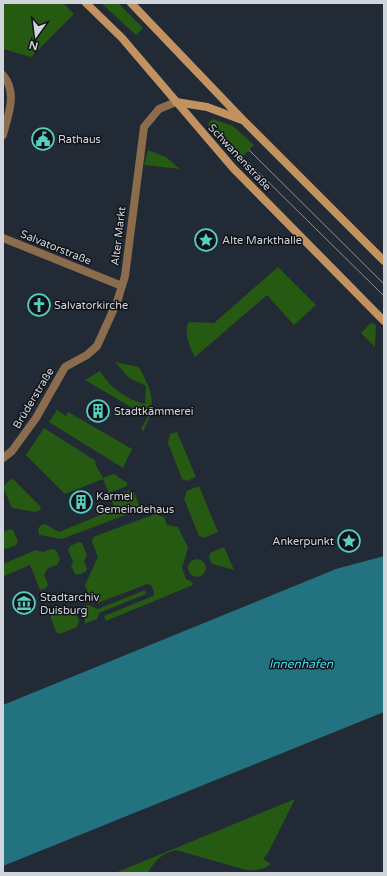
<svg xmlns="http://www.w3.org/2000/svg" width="387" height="876" font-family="'Varela Round',sans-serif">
<rect width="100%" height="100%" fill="#222a35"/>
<g fill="#265912">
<polygon points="3,3 63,3 74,14 31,57 3,49"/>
<polygon points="101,3 118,3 143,28 136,35"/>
<polygon points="213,119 233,126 254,145 238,161 208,128 209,122"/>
<polygon points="148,150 166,157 180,169 144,165"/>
<path d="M 278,267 L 316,305 L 294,325 L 267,295 L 195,357 C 190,347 183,332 189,322 L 214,323 Z"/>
<polygon points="371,323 376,325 375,347 361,333"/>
<path d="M 115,362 L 139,367 C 152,391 158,406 143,431 L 141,429 L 148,417 L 85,380 L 100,371 C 110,388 126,399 145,404 L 146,386 L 129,378 Z"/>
<polygon points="57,410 66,416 68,412 132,449 123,468 49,422"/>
<polygon points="44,428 96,461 95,464 103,478 114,474 127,483 127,486 109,493 103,479 65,494 26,455"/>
<polygon points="177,432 196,477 187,481 182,479 168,443 170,434"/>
<polygon points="12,478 40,506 41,510 35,512 12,508 3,487"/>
<polygon points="199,486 218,532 204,538 199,536 184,499 187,491"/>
<polygon points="130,490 134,492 139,505 136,511 62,539 39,535 38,529 40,526 45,524 59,532 115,509 111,498"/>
<polygon points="155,514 164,517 167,525 178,527 188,548 182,568 186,579 192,582 193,585 106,621 104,616 153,596 154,592 151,585 147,584 98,603 91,600 85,585 98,557 92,542 93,537"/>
<polygon points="10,529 13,530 18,541 16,545 6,549 3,548 3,532"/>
<polygon points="79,542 82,543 87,555 84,561 87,569 85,572 78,575 75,574 71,566 73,562 68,550 70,546"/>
<polygon points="224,547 234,570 212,564 209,558 210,553"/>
<polygon points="52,549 56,550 60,559 57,565 48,568 44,575 48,585 46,588 40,590 30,565 4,576 3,564 36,550 43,552"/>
<circle cx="197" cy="568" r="9"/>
<polygon points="145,590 146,594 99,613 97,619 84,624 85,621 80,608 88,605 98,609"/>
<polygon points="64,610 70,612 75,610 79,621 77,627 60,634 56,632 50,615"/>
<path d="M 295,799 L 268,853 L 263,859 L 271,864 C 262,870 256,871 246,870 L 176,850 C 161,854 155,860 148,873 L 115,873 Z"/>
</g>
<polygon fill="#22727f" points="384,556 384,712 3,866 3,705 336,569"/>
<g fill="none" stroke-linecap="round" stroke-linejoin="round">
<g stroke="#8b6d4e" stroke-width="8">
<path d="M 3,75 C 18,93 8,115 3,135"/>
<polyline points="3,238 122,286"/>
<polyline points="3,458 12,451 36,418 65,367 87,355 97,346 117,302 125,276 144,127 159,109 176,102"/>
</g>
<g stroke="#c29261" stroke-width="8">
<polyline points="86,3 122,38 233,168 384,321"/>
<polyline points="131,3 243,120 384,261"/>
<polyline points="176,102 207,107 242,120"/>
</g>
<g stroke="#8a9098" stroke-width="1">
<polyline points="249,150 384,284"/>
<polyline points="243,157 384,296"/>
</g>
</g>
<defs>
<g id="civic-ring" transform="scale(1.15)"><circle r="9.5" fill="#0f1217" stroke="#57cec1" stroke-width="1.5"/><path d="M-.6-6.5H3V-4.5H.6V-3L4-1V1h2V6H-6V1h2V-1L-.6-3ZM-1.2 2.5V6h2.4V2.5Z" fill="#57cec1"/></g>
<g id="sight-ring" transform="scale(1.15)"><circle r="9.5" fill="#0f1217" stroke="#57cec1" stroke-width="1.5"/><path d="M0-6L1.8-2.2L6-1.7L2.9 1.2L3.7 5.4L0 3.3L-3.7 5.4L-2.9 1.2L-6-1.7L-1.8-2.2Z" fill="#57cec1"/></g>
<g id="church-ring" transform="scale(1.15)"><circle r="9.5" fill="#0f1217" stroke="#57cec1" stroke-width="1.5"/><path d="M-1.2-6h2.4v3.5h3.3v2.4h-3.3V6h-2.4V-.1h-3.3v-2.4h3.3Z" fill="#57cec1"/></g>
<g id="building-ring" transform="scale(1.15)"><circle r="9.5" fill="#0f1217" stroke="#57cec1" stroke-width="1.5"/><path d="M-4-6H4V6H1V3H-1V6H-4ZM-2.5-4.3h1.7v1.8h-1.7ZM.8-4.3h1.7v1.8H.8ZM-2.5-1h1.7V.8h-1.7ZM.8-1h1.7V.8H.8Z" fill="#57cec1"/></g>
<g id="museum-ring" transform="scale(1.15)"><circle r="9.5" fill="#0f1217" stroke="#57cec1" stroke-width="1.5"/><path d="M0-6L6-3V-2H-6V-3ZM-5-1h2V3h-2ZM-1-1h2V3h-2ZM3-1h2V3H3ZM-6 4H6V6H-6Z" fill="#57cec1"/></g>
</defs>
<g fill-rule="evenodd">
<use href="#civic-ring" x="43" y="139"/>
<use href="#sight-ring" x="206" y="240"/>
<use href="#church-ring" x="39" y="305"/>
<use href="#building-ring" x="98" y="411"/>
<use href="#building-ring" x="81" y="502"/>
<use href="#sight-ring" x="349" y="541"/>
<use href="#museum-ring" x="24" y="603"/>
</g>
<g text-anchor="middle" stroke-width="3" stroke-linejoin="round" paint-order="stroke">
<g font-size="11" fill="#d0d5dc" stroke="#0f1217" text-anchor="start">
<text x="58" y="143">Rathaus</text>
<text x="222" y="244">Alte Markthalle</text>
<text x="54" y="309">Salvatorkirche</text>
<text x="114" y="415">Stadtkämmerei</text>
<text x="96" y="500">Karmel<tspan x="96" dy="13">Gemeindehaus</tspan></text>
<text x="334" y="545" text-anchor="end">Ankerpunkt</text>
<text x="40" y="601">Stadtarchiv<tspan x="40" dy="13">Duisburg</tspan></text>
</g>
<g font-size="11" fill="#d0d5dc" stroke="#0f1217">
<text transform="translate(240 157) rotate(47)" y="4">Schwanenstraße</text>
<text transform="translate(118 236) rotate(-83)" y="4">Alter Markt</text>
<text transform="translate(56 247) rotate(22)" y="4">Salvatorstraße</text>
<text transform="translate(33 398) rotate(-59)" y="4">Brüderstraße</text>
</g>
<g font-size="12" font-style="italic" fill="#42daf2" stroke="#0f1217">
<text x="301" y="668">Innenhafen</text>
</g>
</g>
<rect width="387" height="876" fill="none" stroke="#d0d5dc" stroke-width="8"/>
<g transform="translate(36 36) rotate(194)" stroke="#0f1217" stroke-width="3" paint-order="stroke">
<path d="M0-3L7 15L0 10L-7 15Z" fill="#d0d5dc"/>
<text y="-6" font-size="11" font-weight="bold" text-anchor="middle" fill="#d0d5dc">N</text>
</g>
</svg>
